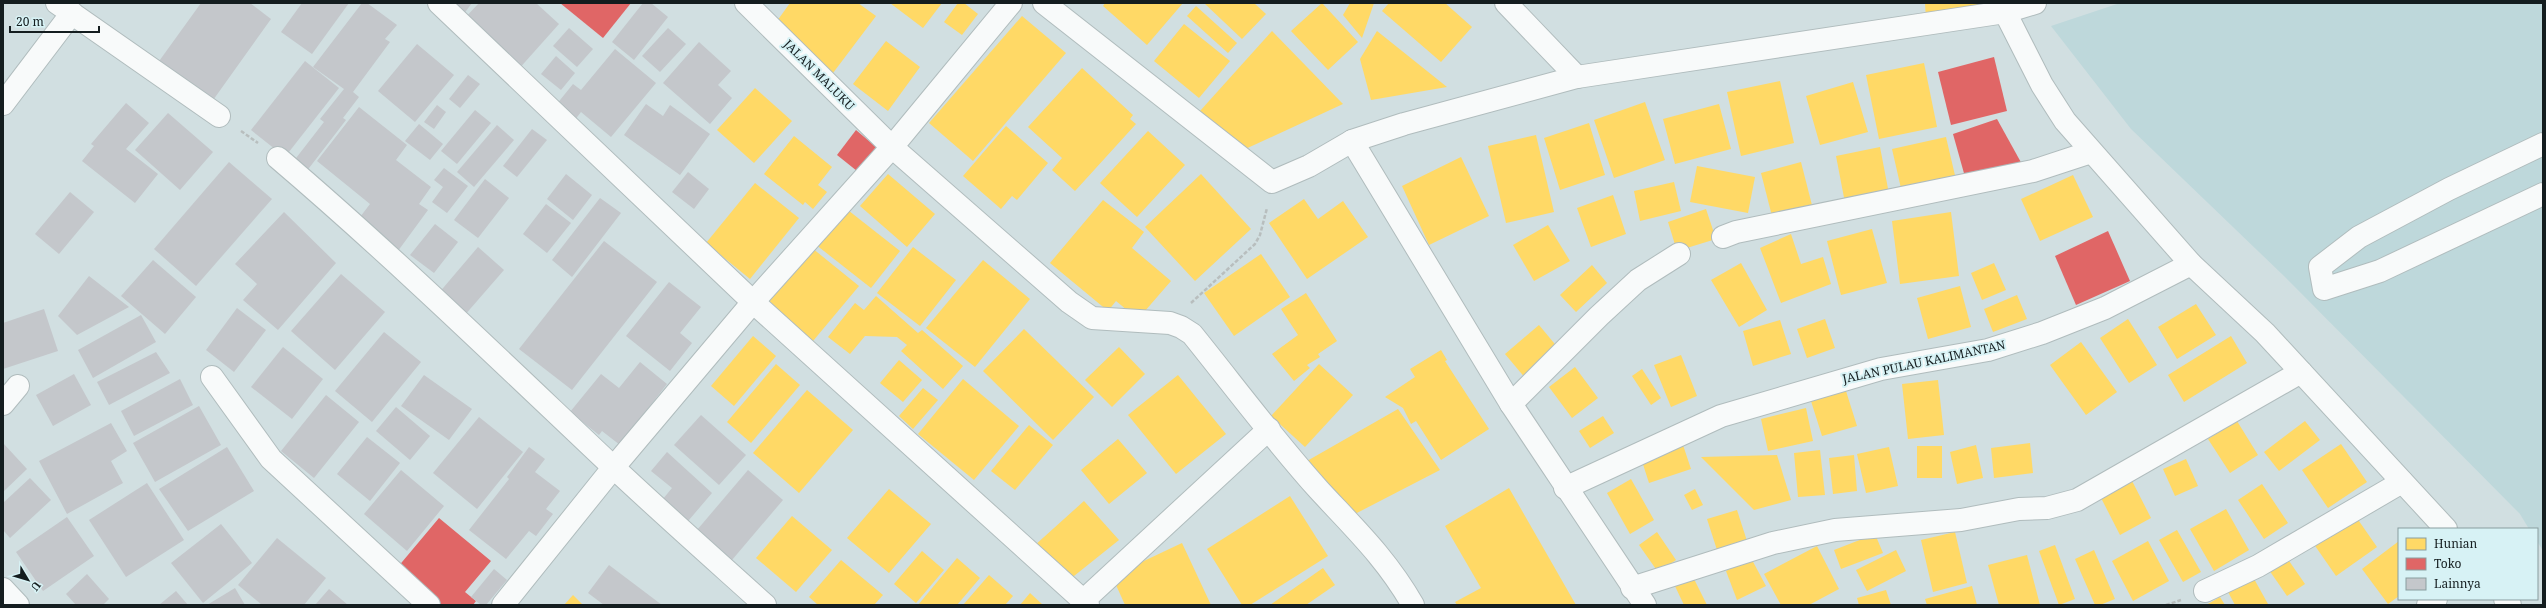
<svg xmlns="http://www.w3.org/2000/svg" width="2546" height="608" font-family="'Noto Serif',serif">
<rect width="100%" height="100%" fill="#d1dfe1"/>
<polygon fill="#bed8db" points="2120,3 2543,3 2543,551 2537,541 2537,529 2529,529 2520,514 2284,276 2131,129 2051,26"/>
<g fill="#ffd966">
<polygon points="790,3 858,3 876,16 833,73 772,28"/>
<polygon points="890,3 942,3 923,28"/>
<polygon points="958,3 964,3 978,14 962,35 944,22"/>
<polygon points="1105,3 1183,3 1147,45 1103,6"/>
<polygon points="1204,3 1254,3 1266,14 1242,39"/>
<polygon points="1322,3 1358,42 1328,70 1291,31"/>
<polygon points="1350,3 1374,3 1362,38 1343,15"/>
<polygon points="1389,3 1445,3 1472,27 1441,62 1382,11"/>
<polygon points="1925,3 1984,3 1985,14 1926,19"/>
<polygon points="1196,6 1237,43 1228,53 1187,16"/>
<polygon points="1022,16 1066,53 973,161 929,123"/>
<polygon points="1184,24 1230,61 1199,98 1154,61"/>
<polygon points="1272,31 1343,104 1241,151 1200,111"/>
<polygon points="1377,31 1447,87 1371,100 1360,59"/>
<polygon points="886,41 920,67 888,111 853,84"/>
<polygon points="1924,63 1937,127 1879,139 1866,75"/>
<polygon points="1082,68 1133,115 1130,119 1136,124 1075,191 1052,170 1062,158 1028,127"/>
<polygon points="1780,81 1794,143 1741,156 1727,92"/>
<polygon points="1853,82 1868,132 1820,145 1806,96"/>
<polygon points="755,88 792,121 754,163 717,130"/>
<polygon points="1645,102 1665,160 1614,178 1594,120"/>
<polygon points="1719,104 1731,149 1675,164 1663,119"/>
<polygon points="1589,123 1605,175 1560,190 1544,138"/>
<polygon points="1006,126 1048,163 1017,200 1012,196 1001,209 963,176"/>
<polygon points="1148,131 1185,165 1137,217 1100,183"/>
<polygon points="1536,135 1554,212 1506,223 1488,146"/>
<polygon points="794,136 832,167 818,185 827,192 813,209 805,202 803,205 764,174"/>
<polygon points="1946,137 1957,184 1903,197 1892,149"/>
<polygon points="1880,147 1890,199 1846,208 1836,156"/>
<polygon points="1461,157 1489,216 1429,245 1402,186"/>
<polygon points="1801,162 1814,213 1774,224 1761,173"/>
<polygon points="1697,166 1755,177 1748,213 1690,202"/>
<polygon points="888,174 935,214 907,247 860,206"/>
<polygon points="1201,174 1251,229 1195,281 1145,227"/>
<polygon points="2073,175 2093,217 2040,241 2021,199"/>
<polygon points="1674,182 1681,211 1640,221 1634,191"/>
<polygon points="755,183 799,218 750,279 706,243"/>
<polygon points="1613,195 1626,234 1591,247 1577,208"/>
<polygon points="1304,199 1318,219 1343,201 1368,237 1307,279 1269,223"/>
<polygon points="1103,200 1144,232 1132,248 1171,281 1138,319 1116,301 1108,311 1050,263"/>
<polygon points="844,207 900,251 871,288 815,244"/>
<polygon points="1706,209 1716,239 1677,251 1668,222"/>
<polygon points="1951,212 1959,276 1900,284 1892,221"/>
<polygon points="1548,225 1570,261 1534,281 1513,245"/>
<polygon points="1872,229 1887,283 1841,295 1827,241"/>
<polygon points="1791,234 1801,264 1823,257 1831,284 1781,303 1760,248"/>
<polygon points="913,247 956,280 920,326 877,293"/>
<polygon points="812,248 859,286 813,341 766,303"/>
<polygon points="1261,254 1290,297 1234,336 1204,293"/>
<polygon points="983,260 1030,299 975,367 926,328"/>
<polygon points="1741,263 1767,310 1739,327 1711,280"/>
<polygon points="1994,263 2006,290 1982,300 1971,273"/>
<polygon points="1592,265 1607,283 1576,312 1560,295"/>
<polygon points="1960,286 1971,327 1928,339 1917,298"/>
<polygon points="1306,293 1337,341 1318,354 1320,357 1307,365 1310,368 1294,381 1272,354 1298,335 1281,309"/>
<polygon points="2017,295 2027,319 1993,332 1984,309"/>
<polygon points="876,296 918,333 922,330 963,366 943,389 901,351 907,345 897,337 865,336 850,354 828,337 855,303 864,310"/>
<polygon points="2196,304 2216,335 2177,359 2158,327"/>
<polygon points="1825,319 1835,348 1807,358 1797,329"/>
<polygon points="2128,319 2157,365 2129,383 2100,338"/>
<polygon points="1780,320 1791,354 1753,366 1743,331"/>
<polygon points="1539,325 1559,349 1526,379 1505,354"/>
<polygon points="1024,329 1094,397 1053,440 983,371"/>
<polygon points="753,336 776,356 734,406 711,386"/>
<polygon points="2231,336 2247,363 2184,402 2168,375"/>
<polygon points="2081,342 2117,392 2086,415 2050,365"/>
<polygon points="1119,347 1145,374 1112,407 1085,380"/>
<polygon points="1441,350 1447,360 1445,361 1489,429 1441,460 1416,421 1411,424 1403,408 1385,397 1415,377 1410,369"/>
<polygon points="1681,355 1697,396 1671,407 1654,365"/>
<polygon points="899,360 922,380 903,402 880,383"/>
<polygon points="776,364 800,385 751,443 727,422"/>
<polygon points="1319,364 1353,395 1305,447 1271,416"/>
<polygon points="1575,367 1598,398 1572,418 1549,387"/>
<polygon points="1642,369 1661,398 1651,405 1632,376"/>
<polygon points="1178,375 1226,434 1176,474 1128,415"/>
<polygon points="963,379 1019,426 974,480 918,434"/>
<polygon points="1938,380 1944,435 1908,439 1902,384"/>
<polygon points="923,388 938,400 913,429 899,416"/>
<polygon points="807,390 853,430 799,493 753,453"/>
<polygon points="1846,391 1857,426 1822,436 1811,401"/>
<polygon points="1806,408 1813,441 1768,451 1761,419"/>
<polygon points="1398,409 1440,470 1353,515 1307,461"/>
<polygon points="1603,416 1614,433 1590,448 1579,431"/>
<polygon points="2237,421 2258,455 2230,473 2208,439"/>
<polygon points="2305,421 2320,440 2279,471 2264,452"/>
<polygon points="1029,425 1053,445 1015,490 991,471"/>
<polygon points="1118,439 1147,473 1109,504 1081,470"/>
<polygon points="1682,442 1691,469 1649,483 1640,455"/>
<polygon points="2030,443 2033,473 1994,478 1991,448"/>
<polygon points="2341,444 2367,482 2328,508 2302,470"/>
<polygon points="1976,445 1983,478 1957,484 1950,452"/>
<rect x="1917" y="446" width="25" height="32"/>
<polygon points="1889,447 1898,486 1866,493 1857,454"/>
<polygon points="1820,450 1825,495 1798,497 1794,453"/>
<polygon points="1777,455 1791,500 1754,510 1701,457"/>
<polygon points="1854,455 1857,491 1833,494 1829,458"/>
<polygon points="2186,459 2198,486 2175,496 2163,469"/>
<polygon points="2129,475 2151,518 2120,535 2098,492"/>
<polygon points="1631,479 1654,520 1630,534 1607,493"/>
<polygon points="2262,484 2288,523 2264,539 2238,500"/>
<polygon points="1509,488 1576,605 1457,605 1455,602 1481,588 1445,526"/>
<polygon points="889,489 931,524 889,573 847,538"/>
<polygon points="1695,489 1703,505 1692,510 1684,495"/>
<polygon points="1290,496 1328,556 1250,605 1242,605 1207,549"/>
<polygon points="1084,501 1119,540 1069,580 1034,546"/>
<polygon points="2226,509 2249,550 2214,571 2190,529"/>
<polygon points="1737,510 1747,541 1717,550 1707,519"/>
<polygon points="2352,511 2377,547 2336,576 2311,540"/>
<polygon points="792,516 832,550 796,592 756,558"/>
<polygon points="2177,530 2201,572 2183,582 2159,540"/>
<polygon points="1657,532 1676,560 1658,572 1639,545"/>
<polygon points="1955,532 1967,583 1933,592 1921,540"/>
<polygon points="1875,534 1883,553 1841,569 1834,550"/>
<polygon points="2148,541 2169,581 2133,601 2112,561"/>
<polygon points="2399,541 2399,596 2388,604 2362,569"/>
<polygon points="1182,543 1211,605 1125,605 1112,576"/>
<polygon points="2055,545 2075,599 2059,605 2039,551"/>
<polygon points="1817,546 1839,589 1809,605 1781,605 1764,574"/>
<polygon points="1896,550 1906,571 1867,591 1856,570"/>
<polygon points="2094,550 2115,599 2100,605 2095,605 2075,559"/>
<polygon points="922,551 944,570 916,603 894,584"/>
<polygon points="2027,555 2040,605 1999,605 1988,565"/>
<polygon points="2285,555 2305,584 2287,596 2267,567"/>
<polygon points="957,558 980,578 957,605 918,605"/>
<polygon points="1751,558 1766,586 1737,600 1726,571"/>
<polygon points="841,560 883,595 874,605 818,605 809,597"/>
<polygon points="1323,568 1335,585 1306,605 1270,605"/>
<polygon points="1691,573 1707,605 1684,605 1673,582"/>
<polygon points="989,575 1013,596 1005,605 963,605"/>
<polygon points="2253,577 2268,604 2235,605 2227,590"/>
<polygon points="1972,586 1977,605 1927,605 1925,599"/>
<polygon points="1886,590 1891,605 1859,605 1857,598"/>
<polygon points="1030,593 1043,605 1020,605"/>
<polygon points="573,595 583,605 564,605"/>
<polygon points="2220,597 2225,605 2206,605"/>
</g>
<g fill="#e06666">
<polygon points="560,3 631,3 603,38"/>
<polygon points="1994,57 2007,111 1951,125 1938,72"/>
<polygon points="1997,119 2023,166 1967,184 1953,134"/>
<polygon points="856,130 876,147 857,171 837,155"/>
<polygon points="2108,231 2130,281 2076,305 2055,256"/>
<polygon points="439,518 491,561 465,592 476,601 473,605 436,605 397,568"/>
</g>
<g fill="#c4c7cb">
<polygon points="201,3 250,3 271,19 211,103 157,64"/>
<polygon points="302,3 349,3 312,54 281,32"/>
<polygon points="362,3 367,3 397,25 385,39 390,42 353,92 359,97 343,118 346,120 306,172 293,162 324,122 320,119 344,89 313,67"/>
<polygon points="448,3 472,3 463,15"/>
<polygon points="479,3 536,3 559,24 517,71 462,21"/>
<polygon points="643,3 651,3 668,17 634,60 612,42"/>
<polygon points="569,28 593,49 577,67 553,46"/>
<polygon points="668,28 686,44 660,72 642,56"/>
<polygon points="699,42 731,71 718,85 732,98 710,124 663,83"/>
<polygon points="417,44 454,75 415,122 378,91"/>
<polygon points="615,49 656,83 611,137 581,112 571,125 552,110 573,84 581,90"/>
<polygon points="556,56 575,73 561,90 541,74"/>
<polygon points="305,61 339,88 285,157 251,130"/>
<polygon points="468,75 480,84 460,108 449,99"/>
<polygon points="126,103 149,123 126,149 158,174 135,203 82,161 94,146 91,144"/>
<polygon points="646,104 663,116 670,105 710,134 680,175 624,135"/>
<polygon points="437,105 446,112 434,129 424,122"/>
<polygon points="359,107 407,145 396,160 431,187 419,204 428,210 395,255 354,225 370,204 317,161"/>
<polygon points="475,110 491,123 457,164 441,151"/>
<polygon points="168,113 213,152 180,190 135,150"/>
<polygon points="419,124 443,144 430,160 405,141"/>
<polygon points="497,125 514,140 474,187 457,172"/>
<polygon points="532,129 547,140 517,177 503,166"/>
<polygon points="229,162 272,199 196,286 154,249"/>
<polygon points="444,168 468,186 447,213 432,202 443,187 434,180"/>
<polygon points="688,172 709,189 694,209 672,192"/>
<polygon points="566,174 592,195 573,220 547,199"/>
<polygon points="485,179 509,198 478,238 454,220"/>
<polygon points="70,192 94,212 59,254 35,234"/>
<polygon points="600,198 621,213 572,277 552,260"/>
<polygon points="546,204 571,223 547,253 523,234"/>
<polygon points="284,212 336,263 278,330 243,300 257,284 235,264"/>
<polygon points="435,224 458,242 434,273 410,255"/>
<polygon points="604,241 657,282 572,390 519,349"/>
<polygon points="478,247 504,270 464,316 438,294"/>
<polygon points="153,260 196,297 165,334 121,296"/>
<polygon points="341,274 385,312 335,370 291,331"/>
<polygon points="89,276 129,307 77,335 58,316"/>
<polygon points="669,282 701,307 680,333 692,343 670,371 626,336"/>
<polygon points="237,308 266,330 234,372 206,350"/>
<polygon points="44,309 58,351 3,369 3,323"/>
<polygon points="141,315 156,342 93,378 78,350"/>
<polygon points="384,332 421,362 372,422 335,391"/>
<polygon points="283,347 323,379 292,419 251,387"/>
<polygon points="156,352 170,373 109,405 97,382"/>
<polygon points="640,362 667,384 620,445 602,431 599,435 570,412 601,374 619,388"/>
<polygon points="74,374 91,405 53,426 36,395"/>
<polygon points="424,375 472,409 449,440 401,406"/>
<polygon points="180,379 193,405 134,436 121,411"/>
<polygon points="326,395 359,422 314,478 281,451"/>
<polygon points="199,406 221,445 155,482 133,443"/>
<polygon points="396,407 430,436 410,460 376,431"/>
<polygon points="701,415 746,455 719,485 674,445"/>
<polygon points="479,417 523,452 477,509 433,473"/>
<polygon points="111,423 127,451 111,461 123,483 67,514 39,461"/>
<polygon points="367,437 400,463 370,501 337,474"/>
<polygon points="3,443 27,469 3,492"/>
<polygon points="227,447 254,491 188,531 159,489"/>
<polygon points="529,447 545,459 535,472 560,491 546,509 553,514 536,536 529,531 506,559 469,530 509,479 507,477"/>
<polygon points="667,452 712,493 683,527 658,505 672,488 651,471"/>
<polygon points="401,470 444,506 407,551 364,514"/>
<polygon points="748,470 783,500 732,560 697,530"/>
<polygon points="30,478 51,500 10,538 3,530 3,503"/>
<polygon points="147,483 184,540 126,577 89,520"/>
<polygon points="67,517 94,556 43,591 16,552"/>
<polygon points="221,524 252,563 203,603 171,563"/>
<polygon points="277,538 326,578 304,605 262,605 238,585"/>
<polygon points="609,565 662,605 604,605 588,593"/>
<polygon points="494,569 507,580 486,605 481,605 471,597"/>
<polygon points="87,574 109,599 103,605 76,605 66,594"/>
<polygon points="235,588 245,605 207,605"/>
<polygon points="329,589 348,605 315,605"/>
<polygon points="176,591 188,605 159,605"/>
</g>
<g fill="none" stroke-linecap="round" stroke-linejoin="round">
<g stroke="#b0bcbd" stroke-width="24">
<g id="minor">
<polyline points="57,3 219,116"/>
<polyline points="439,3 753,302 1088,605"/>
<path d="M 1011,3 L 892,147 L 1069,302 L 1092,318 L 1170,323 L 1181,327 L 1192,334 C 1234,386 1274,440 1319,490 C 1355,529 1386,558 1413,605"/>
<polyline points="1044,3 1272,182 1309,166 1352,141 1404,124 1577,77 2005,12 2035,3"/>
<polyline points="1506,3 1577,77"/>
<polyline points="2004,3 2005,12 2042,85 2065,121 2191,264 2265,333 2446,529"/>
<polyline points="3,104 72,13"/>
<polyline points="1352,141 1511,404 1645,605"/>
<polyline points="2543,144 2449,189 2359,237 2320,267 2324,289 2380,271 2543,194"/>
<path d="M 278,158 C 393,256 502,362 612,466 C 662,513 714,559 765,605"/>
<polyline points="1723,237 1736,232 2033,171 2091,152"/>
<polyline points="212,377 271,459 429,605"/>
<polyline points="3,404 18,386"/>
<polyline points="1511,404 1599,316 1638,280 1679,254"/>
<polyline points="1565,488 1721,416 1881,369 1988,350 2042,333 2105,308 2191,264"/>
<polyline points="1632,588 1773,543 1835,530 1961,520 2019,509 2047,508 2077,500 2301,372"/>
<polyline points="2205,591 2258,566 2402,482"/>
<polyline points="2505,599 2510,605"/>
<polyline points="1084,600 1269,429"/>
<polyline points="2428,605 2436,599"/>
</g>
</g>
<g stroke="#b0bcbd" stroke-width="24">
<g id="major">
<polyline points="3,589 18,605"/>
<polyline points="503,605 613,468 753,302 892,147 746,3"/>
</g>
</g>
<g stroke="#b8bebe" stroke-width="2.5" stroke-dasharray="4 2" stroke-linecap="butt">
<polyline points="241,131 258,143"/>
<polyline points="1191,303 1255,244 1260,235 1267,208"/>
<polyline points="2166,605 2181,600"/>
</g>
<use href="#minor" stroke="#f8fafa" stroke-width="22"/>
<use href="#major" stroke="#f8fafa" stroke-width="22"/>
</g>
<g text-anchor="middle" stroke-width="4" stroke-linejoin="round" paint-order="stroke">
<g font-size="12" fill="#141d1f" stroke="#d7f2f5">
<text transform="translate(819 75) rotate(45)" y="4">JALAN MALUKU</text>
<text transform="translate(1924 362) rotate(-12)" y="4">JALAN PULAU KALIMANTAN</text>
</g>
</g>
<rect width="2546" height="608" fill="none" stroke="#141d1f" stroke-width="8"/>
<rect x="2398" y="528" width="140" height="72" fill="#d7f2f5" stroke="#899d9f"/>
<rect x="2406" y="538" width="20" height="12" fill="#ffd966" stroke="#899d9f"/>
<text x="2434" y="548" font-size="12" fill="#141d1f">Hunian</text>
<rect x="2406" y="558" width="20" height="12" fill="#e06666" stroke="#899d9f"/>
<text x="2434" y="568" font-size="12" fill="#141d1f">Toko</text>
<rect x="2406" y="578" width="20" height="12" fill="#c4c7cb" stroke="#899d9f"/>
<text x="2434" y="588" font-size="12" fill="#141d1f">Lainnya</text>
<g transform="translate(28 580) rotate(128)" stroke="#d7f2f5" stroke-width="3" paint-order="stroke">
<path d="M0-3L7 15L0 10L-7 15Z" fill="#141d1f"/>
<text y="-6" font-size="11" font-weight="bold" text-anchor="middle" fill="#141d1f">U</text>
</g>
<path d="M10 26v6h89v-6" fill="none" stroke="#141d1f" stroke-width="2"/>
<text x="16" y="26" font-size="12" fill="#141d1f" stroke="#d7f2f5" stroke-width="3" paint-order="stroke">20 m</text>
</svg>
